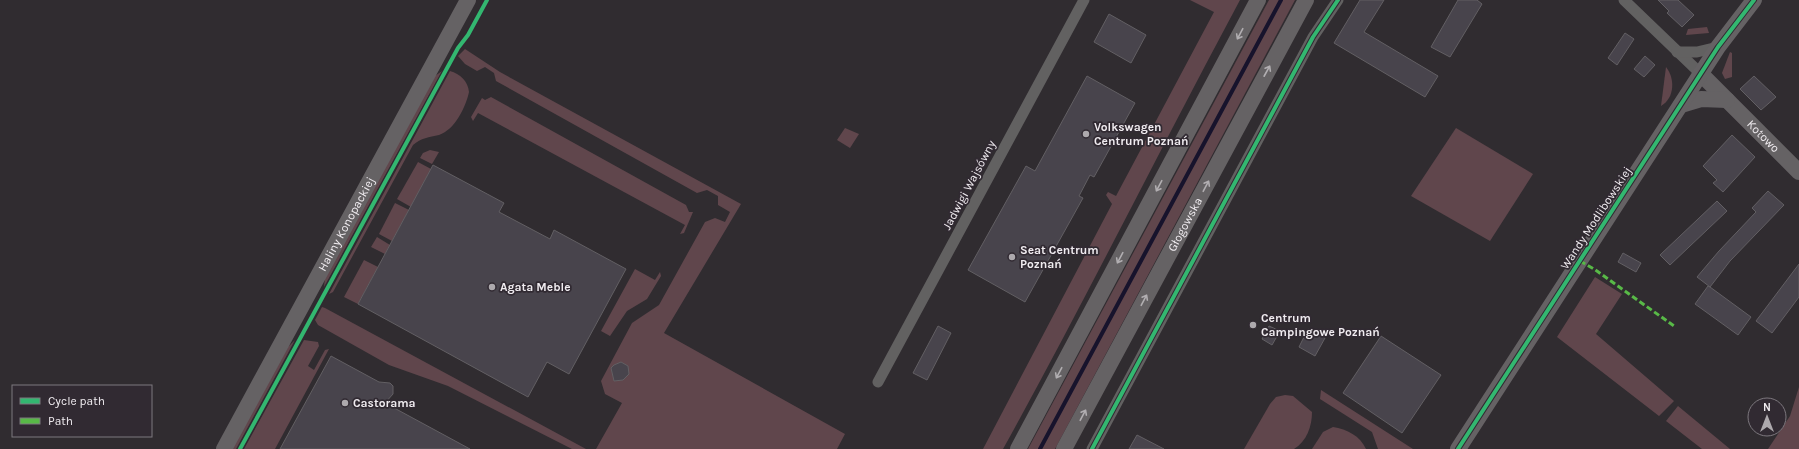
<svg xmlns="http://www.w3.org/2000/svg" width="1799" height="449" font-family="Karla,sans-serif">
<rect width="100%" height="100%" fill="#302c30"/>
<g fill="#60464c">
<path d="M 1190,0 L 1240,0 C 1160,149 1085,301 1003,449 L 983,449 L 1112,204 L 1106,195 L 1108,192 L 1116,196 L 1214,12 Z"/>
<polygon points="1269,0 1295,0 1055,449 1028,449"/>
<polygon points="1707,27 1709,33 1686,35 1688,29"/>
<polygon points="465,49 500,72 741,204 664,333 845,434 837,449 596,449 622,403 605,394 601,381 632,323 659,305 705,222 715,218 725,222 730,212 718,205 718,196 707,190 697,193 496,81 494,73 485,67 477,71 465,64 458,56"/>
<polygon points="1730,52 1732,53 1732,77 1725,79 1722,73"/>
<path d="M 1666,67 C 1675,78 1675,98 1661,106 Z"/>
<polygon points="442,71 324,287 325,278 435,76"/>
<path d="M 450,71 C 460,74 468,81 469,92 C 466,106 455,130 439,135 C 429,137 421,138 413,145 L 333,292 L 329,294 Z"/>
<polygon points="491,97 686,205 689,212 693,212 684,233 680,234 685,225 478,113 473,121 471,117 482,98 485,100"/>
<polygon points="845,128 859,134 850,148 837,140"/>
<polygon points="1456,128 1533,174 1490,241 1411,196"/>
<polygon points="430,150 439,152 432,164 420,158 423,153"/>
<polygon points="418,162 431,169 411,207 397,199"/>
<polygon points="395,203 409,210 392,241 379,234"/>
<polygon points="377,237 390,245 385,254 371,247"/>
<polygon points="364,260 378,267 358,304 344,297"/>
<polygon points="635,269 655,280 660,272 661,276 647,299 627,311 610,336 601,331"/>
<polygon points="1595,277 1622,294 1596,334 1674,401 1659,416 1557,337"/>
<polygon points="322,307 325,308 586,449 572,449 448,386 389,365 318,325 315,320"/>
<polygon points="295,340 236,449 232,449 288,347"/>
<polygon points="304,340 318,342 319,346 308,366 314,370 325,350 329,349 275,449 244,449"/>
<polygon points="1799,387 1799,449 1768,449 1790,416"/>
<polygon points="1321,390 1413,449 1378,449 1372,432 1320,399"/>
<path d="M 1285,395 L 1293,396 L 1312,412 C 1312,426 1307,441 1294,449 L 1244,449 L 1270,404 L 1276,397 Z"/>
<polygon points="1678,406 1730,449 1702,449 1666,421"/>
<path d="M 1333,427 C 1347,429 1360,436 1366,449 L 1312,449 L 1323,432 Z"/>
</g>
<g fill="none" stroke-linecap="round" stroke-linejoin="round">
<polyline stroke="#17132c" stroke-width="4" points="1040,449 1281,0"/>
</g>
<g fill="#48444c" stroke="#625f63">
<polygon points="1360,0 1384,0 1364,32 1438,76 1425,97 1334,43"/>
<polygon points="1458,0 1477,0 1482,4 1450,57 1431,47"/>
<polygon points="1658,0 1678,0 1694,15 1682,27 1667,13 1669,11"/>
<polygon points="1109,14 1146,35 1131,63 1094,42"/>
<polygon points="1625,33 1634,39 1617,65 1608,58"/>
<polygon points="1645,56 1655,65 1644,77 1634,69"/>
<polygon points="1087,76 1135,103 1094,177 1090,175 1079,196 1083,198 1025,302 968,270 1026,166 1035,171"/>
<polygon points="1754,76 1776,97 1761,110 1740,89"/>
<polygon points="1732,135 1755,157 1723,192 1713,183 1717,180 1703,166"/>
<polygon points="433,165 504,203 499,212 550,239 554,230 626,269 569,374 547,362 528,397 358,304"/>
<polygon points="1768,191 1784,205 1730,261 1710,287 1751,317 1738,335 1695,304 1708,286 1710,287 1697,277 1719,251 1756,212 1752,208"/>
<polygon points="1717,201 1727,211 1670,265 1660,255"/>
<polygon points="1623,253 1641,263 1636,272 1618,262"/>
<polygon points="1799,264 1799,297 1772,333 1756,321"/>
<polygon points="938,326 951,333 927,380 913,373"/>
<polygon points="1269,326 1280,331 1272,345 1262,339"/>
<polygon points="1308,329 1325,338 1315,356 1299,347"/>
<polygon points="1381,336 1441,375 1402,433 1343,393"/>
<polygon points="331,356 379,382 390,383 393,386 393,394 385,403 470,449 280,449"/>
<polygon points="621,362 628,366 629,374 623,380 614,381 611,368 614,365"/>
<polygon points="1137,435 1164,449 1129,449"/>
</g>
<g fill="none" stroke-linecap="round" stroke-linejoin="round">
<g stroke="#626161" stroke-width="11">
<polyline points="1624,0 1701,74"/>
<polyline points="1677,52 1697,52 1718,47"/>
<polyline points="878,382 1084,0"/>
<polyline points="1092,449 1313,37 1338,0"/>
</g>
<g stroke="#656264" stroke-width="16">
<path id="s1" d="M 1701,74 L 1799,172"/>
<polyline points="1681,105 1701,99 1727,100"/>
<path id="s2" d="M 224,449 L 468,0"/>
<polyline points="1018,449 1258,0"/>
<path id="s3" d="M 1064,449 L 1306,0"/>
<polyline points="1458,449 1718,47 1754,0"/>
</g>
<polyline stroke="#58b947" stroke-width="3" stroke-dasharray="6 3" stroke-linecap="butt" points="1580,261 1594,269 1674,326"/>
<g stroke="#312a32" stroke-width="6">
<g id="cycleway">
<polyline points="240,449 458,48 468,35 487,0"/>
<polyline points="1092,449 1313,37 1338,0"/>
<polyline points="1458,449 1718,47 1754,0"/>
</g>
</g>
<use href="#cycleway" stroke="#33b770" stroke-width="4"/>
</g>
<defs><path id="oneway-shaft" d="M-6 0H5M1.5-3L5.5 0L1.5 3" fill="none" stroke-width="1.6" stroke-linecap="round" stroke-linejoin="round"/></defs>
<g stroke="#b1aeb1">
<use href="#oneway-shaft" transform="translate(1240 34) rotate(118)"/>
<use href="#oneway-shaft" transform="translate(1267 71) rotate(-61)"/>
<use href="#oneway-shaft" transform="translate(1159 186) rotate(118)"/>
<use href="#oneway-shaft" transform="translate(1206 186) rotate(-62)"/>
<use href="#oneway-shaft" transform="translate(1120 258) rotate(118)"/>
<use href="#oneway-shaft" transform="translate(1144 300) rotate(-62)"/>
<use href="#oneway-shaft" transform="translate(1059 373) rotate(118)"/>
<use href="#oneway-shaft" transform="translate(1083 415) rotate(-62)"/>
</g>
<g fill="#ada9ad" stroke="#312a32" stroke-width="1.5">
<circle cx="1086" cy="134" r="4"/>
<circle cx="1012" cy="257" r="4"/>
<circle cx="492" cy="287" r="4"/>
<circle cx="1253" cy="325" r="4"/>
<circle cx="345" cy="403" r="4"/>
</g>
<g text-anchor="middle" stroke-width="3.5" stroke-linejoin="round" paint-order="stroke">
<g font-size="12" font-weight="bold" fill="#f0ecf0" stroke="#312a32" text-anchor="start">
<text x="1094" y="131">Volkswagen<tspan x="1094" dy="14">Centrum Poznań</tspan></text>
<text x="1020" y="254">Seat Centrum<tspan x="1020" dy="14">Poznań</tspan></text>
<text x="500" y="291">Agata Meble</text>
<text x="1261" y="322">Centrum<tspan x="1261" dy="14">Campingowe Poznań</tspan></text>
<text x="353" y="407">Castorama</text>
</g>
<g font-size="12" fill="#f0ecf0" stroke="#312a32">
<text dy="4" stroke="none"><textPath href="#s1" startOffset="88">Kotowo</textPath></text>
<text transform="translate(969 185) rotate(-62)" y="4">Jadwigi Wajsówny</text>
<text transform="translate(1596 218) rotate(-57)" y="4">Wandy Modlibowskiej</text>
<text dy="4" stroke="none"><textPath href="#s3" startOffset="255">Głogowska</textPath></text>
<text dy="4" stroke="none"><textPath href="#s2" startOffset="256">Haliny Konopackiej</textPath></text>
</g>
</g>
<rect x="12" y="385" width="140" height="52" fill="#312a32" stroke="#7d787e"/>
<rect x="20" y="398" width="20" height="6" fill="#33b770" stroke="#7d787e"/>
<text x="48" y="405" font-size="12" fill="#f0ecf0">Cycle path</text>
<rect x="20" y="418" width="20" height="6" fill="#58b947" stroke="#7d787e"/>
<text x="48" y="425" font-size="12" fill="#f0ecf0">Path</text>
<g transform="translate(1767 417)"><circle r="19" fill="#312a32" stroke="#7d787e"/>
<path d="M0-3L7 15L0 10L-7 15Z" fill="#ada9ad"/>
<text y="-6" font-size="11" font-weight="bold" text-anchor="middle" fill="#f0ecf0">N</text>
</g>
</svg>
